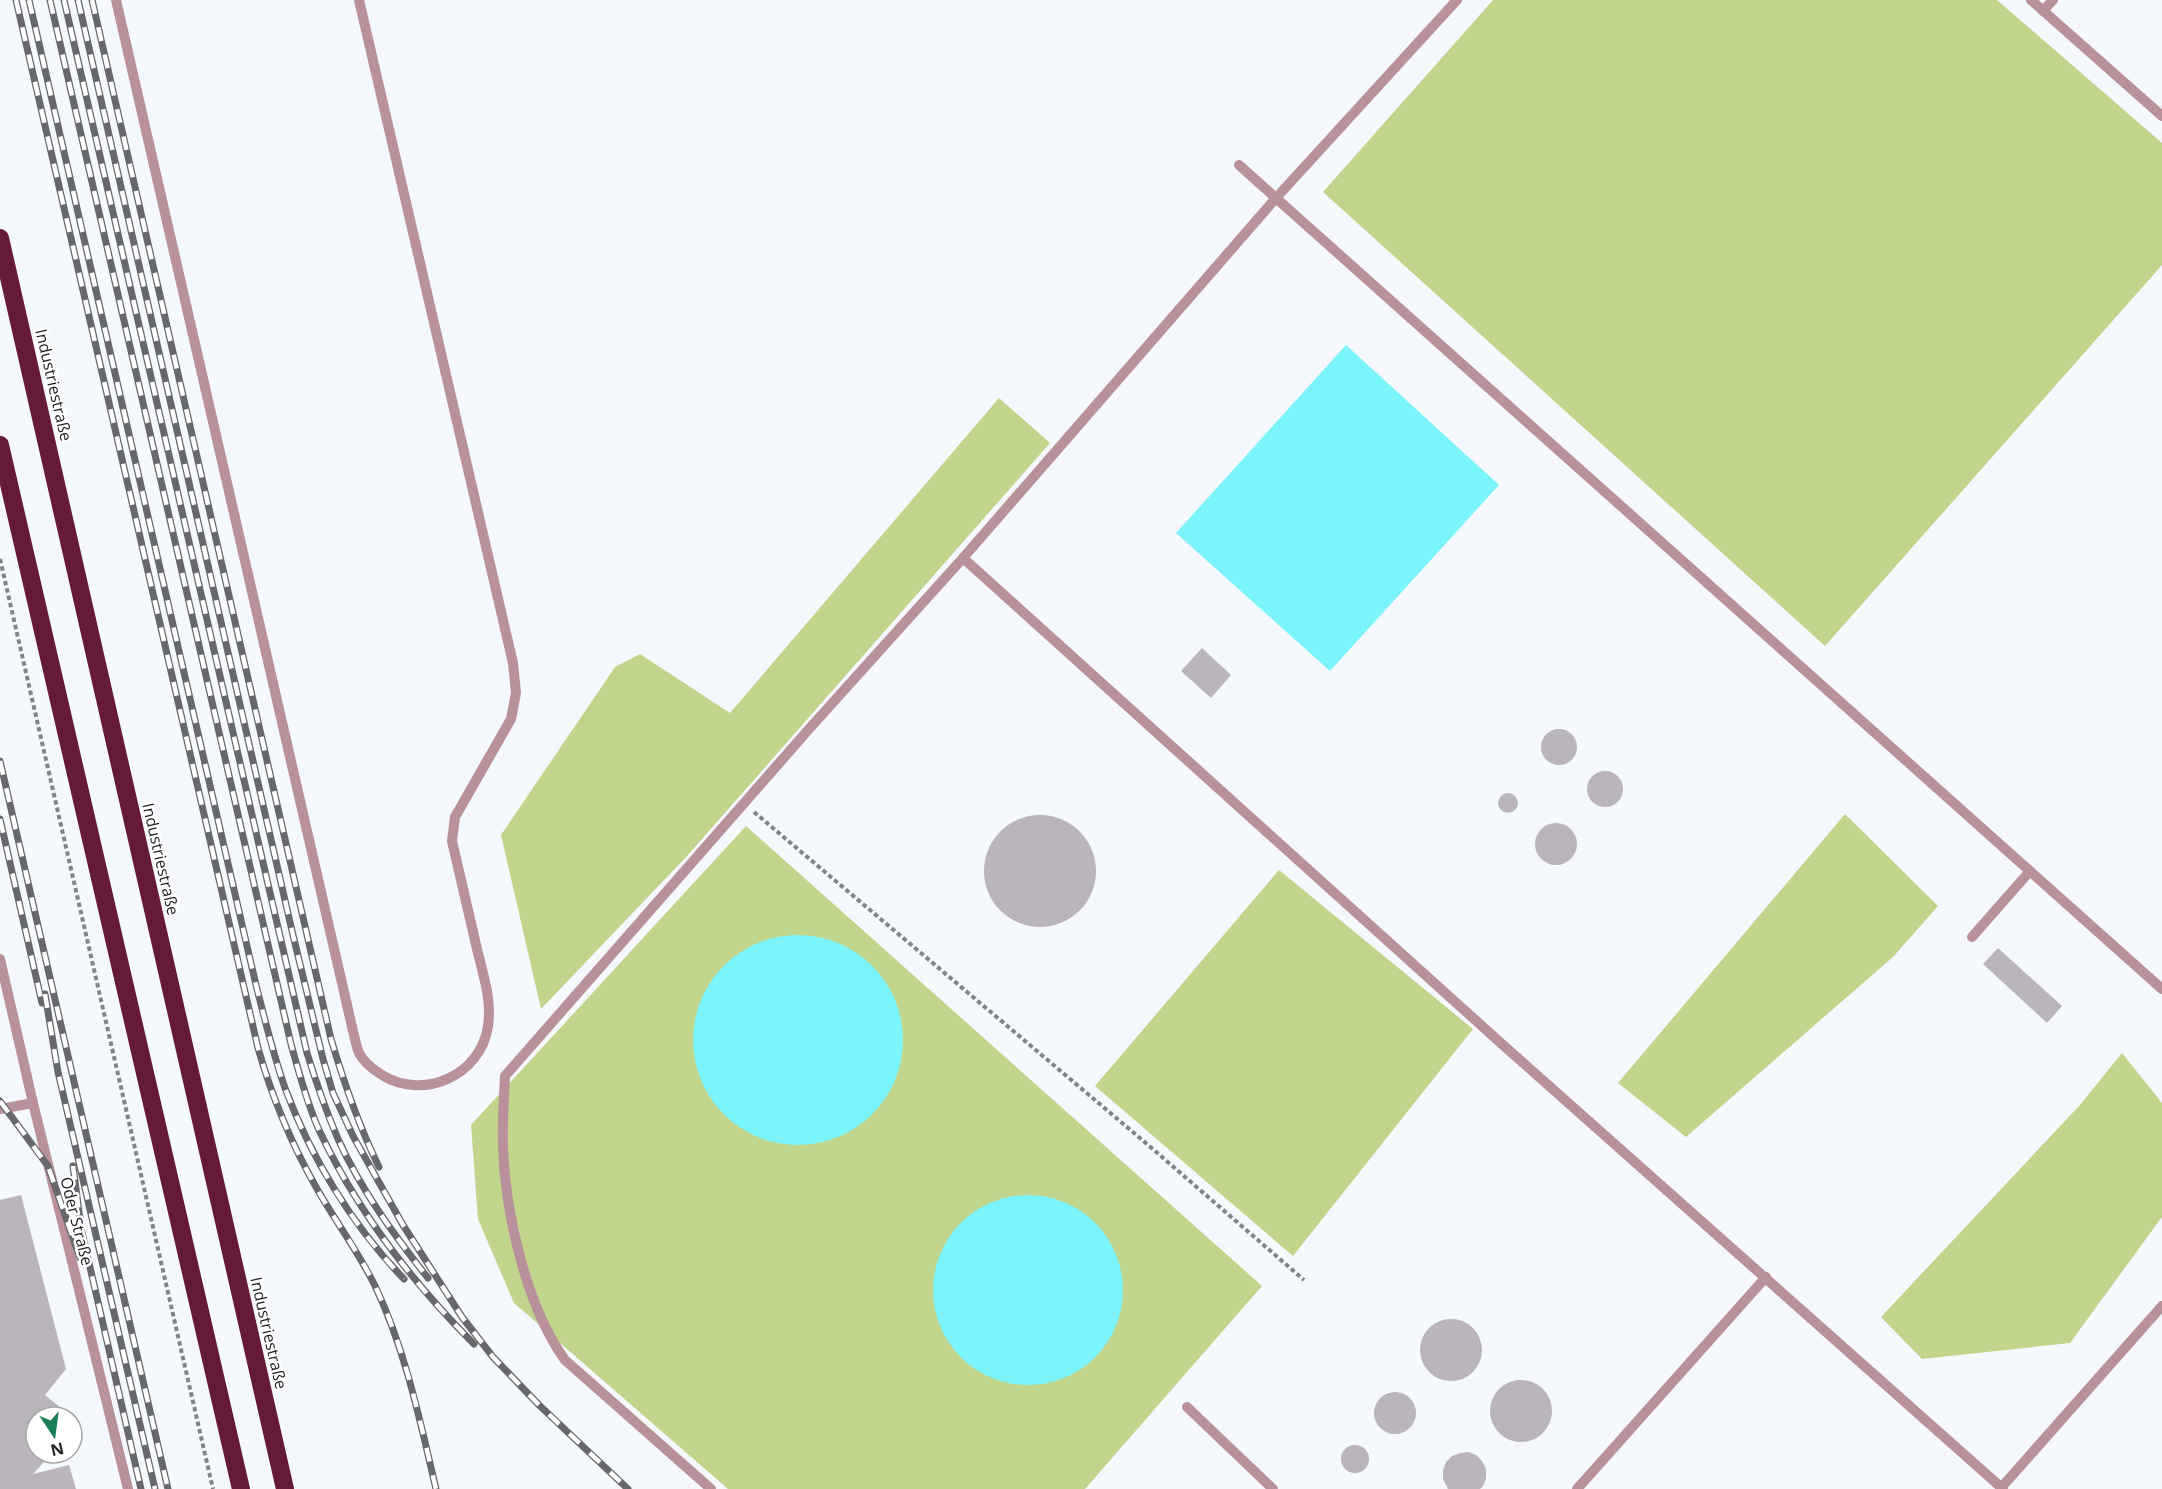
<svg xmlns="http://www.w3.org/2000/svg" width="2162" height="1489" font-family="'Open Sans',sans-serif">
<rect width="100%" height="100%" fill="#f5f8fd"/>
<g fill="#c1d58d">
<polygon points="1493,0 1997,0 2162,143 2162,265 1825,646 1323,192"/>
<polygon points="999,398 1050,443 688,855 541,1009 501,835 615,667 640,654 730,713"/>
<polygon points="1845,814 1938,906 1893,957 1686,1137 1618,1083"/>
<polygon points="746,826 1262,1286 1085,1489 728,1489 514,1303 478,1219 471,1125"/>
<polygon points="1279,870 1473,1029 1293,1256 1095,1086"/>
<polygon points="2122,1053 2162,1103 2162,1217 2070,1343 1922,1359 1881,1317 2079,1106"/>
</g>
<g fill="#7cf4fb">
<polygon points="1346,345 1499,485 1330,671 1176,533"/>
<circle cx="798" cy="1040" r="105"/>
<circle cx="1028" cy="1290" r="95"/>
</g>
<g fill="#b9b5ba">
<polygon points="1202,648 1231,675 1211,698 1181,671"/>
<circle cx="1559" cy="747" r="18"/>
<circle cx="1605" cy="789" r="18"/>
<circle cx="1508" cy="803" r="10"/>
<circle cx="1040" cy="871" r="56"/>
<circle cx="1556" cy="844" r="21"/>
<polygon points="1998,948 2062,1006 2047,1023 1983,964"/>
<polygon points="21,1195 66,1369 45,1395 72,1417 36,1417 36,1453 52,1453 33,1474 69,1465 76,1489 0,1489 0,1200"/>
<circle cx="1451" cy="1350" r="31"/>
<circle cx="1521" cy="1411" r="31"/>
<circle cx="1395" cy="1413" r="21"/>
<circle cx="1355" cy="1459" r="14"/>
<polygon points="1468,1452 1476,1455 1482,1461 1486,1469 1486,1478 1483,1486 1480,1489 1448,1489 1443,1479 1443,1470 1446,1462 1452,1456 1460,1453"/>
</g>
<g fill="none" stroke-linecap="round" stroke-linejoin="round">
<g stroke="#828488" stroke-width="4" stroke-dasharray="4.5 3" stroke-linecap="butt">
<polyline points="0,559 213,1489"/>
<polyline points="754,812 1147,1144 1304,1280"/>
</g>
<g stroke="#b8919b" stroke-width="10">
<path d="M 116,0 L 353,1031 C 355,1038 356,1046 359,1053 C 364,1063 374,1070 382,1075 C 424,1101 481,1075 488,1026 C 492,1000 483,974 477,949 C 469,913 460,877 452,841 L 455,817 L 511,719 L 516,693 L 513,663 L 359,0"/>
<polyline points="2031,0 2162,116"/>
<polyline points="2043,11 2053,0"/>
<polyline points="1239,165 2162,989"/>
<polyline points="963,558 1503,1045 2003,1489"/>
<polyline points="1972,937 2030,871"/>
<polyline points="0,959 33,1103 128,1489"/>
<polyline points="0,1109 33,1103"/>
<polyline points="1187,1407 1273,1489"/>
<path d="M 711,1489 L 565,1360 C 526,1306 505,1212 503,1146 C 502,1123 504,1099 505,1076 L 809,729 L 963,558 L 1276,198 L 1457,0"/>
<polyline points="1577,1489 1766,1277"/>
<polyline points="2000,1489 2162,1306"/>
</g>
<g stroke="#651a37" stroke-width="18">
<polyline points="0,238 285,1489"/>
<polyline points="0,445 241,1489"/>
</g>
<g stroke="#66686b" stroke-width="7">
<g id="rail">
<path d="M 16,0 L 258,1048 C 272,1097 291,1143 316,1187 C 335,1221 359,1252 376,1288 C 406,1352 420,1421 436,1489"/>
<path d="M 29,0 L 256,985 C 265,1020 273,1054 285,1088 C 311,1158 352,1225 404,1279"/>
<path d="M 50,0 L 291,1044 C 299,1073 307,1103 319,1130 C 357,1211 412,1282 474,1344"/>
<path d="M 64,0 L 307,1053 C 316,1082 326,1111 338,1139 C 361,1190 394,1235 428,1278"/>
<polyline points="78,0 293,935 323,1059 333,1093 353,1136 403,1225 462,1317 493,1357 539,1405 628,1489"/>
<path d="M 92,0 L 331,1039 C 344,1083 359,1126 379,1167"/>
<polyline points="0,761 168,1489"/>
<polyline points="0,819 42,1003"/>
<polyline points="45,994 58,1072 155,1489"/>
<polyline points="0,1101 48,1166 80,1258"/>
<polyline points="73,1166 81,1228 141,1489"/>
</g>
</g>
<use href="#rail" stroke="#fff" stroke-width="4.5" stroke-dasharray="14" stroke-linecap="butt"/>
</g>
<g text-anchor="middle" stroke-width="5" stroke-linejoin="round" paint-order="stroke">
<g font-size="16" fill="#212224" stroke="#fff">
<text transform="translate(54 385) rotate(77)" y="6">Industriestraße</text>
<text transform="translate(161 859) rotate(77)" y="6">Industriestraße</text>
<text transform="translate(77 1221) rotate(76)" y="6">Oder Straße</text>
<text transform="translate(269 1333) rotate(77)" y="6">Industriestraße</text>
</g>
</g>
<g transform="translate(54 1435) rotate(167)"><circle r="28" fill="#ffffff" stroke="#a6a7a7" stroke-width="1.5"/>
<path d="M0-4.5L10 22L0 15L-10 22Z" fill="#1b7e56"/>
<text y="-9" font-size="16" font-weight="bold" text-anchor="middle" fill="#212224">N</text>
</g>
</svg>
